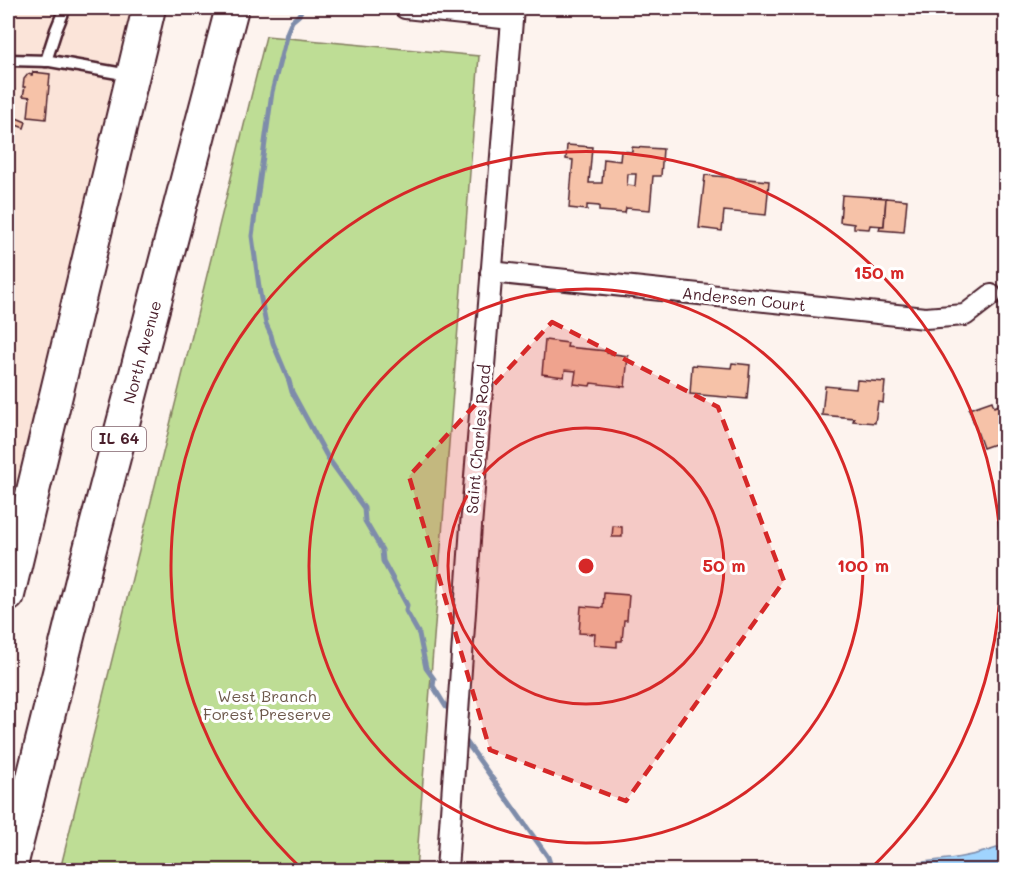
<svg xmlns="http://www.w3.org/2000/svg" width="1013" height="878" font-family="Mali,sans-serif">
<rect width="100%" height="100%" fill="#fdf3ee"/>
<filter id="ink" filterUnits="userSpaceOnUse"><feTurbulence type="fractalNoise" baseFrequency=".0167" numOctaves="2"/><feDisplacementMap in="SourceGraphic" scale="12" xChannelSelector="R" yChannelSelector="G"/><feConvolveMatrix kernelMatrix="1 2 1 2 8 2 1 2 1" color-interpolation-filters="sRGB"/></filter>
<g filter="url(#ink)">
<polygon fill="#fbe4d9" points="8,8 141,8 8,565"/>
<polygon fill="#bedd95" stroke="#847e60" stroke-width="1.5" points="266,36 479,56 416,870 60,870"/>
<path fill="#a0d4fe" stroke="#7e8caa" stroke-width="1.5" d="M 1005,845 L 1005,870 L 861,870 C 909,861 960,863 1005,845 Z"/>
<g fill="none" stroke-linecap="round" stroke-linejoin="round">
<g stroke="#7e8caa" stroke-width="5">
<polyline points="302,8 299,15 292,21 287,33 272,92 252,236 260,294 266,324 271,335 273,343 289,381 292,392 328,458 364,508 365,521 382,550 383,561 407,605 406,611 419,634 426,668 434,679 433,686 446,707"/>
<polyline points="465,740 548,857 552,870"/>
</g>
</g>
<g fill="#f6c2a8" stroke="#4a1f2b" stroke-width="1.5" fill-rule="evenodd">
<polygon points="33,72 50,74 46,119 28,117 30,97 23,96 25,87 23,87 24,79 28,74 32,75"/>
<polygon points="14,117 26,122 24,128 11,123"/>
<path d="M 567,145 L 592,147 L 589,183 L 602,183 L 604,159 L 620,161 L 621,151 L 632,152 L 632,147 L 663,149 L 661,176 L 653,176 L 650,210 L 626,208 L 625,213 L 599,211 L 599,206 L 587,205 L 587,210 L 569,208 L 573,160 L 566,159 ZM 628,174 L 636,174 L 635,186 L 627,185 Z"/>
<polygon points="1001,161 1006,161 1006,194 999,194"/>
<polygon points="705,175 769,181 766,215 724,211 722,231 699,228"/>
<polygon points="842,195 886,198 884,226 870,225 869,229 854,228 854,224 840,222"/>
<polygon points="886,198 907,200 904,232 879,230 880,226 884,226"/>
<polygon points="545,340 568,343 567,347 607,351 607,353 628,356 625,387 591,383 590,386 574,384 576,371 565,370 564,377 542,374"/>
<polygon points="732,363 750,365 747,399 690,394 692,365 731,368"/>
<polygon points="857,380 885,382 883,403 878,402 875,423 853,421 854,418 822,415 825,386 856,389"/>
<polygon points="992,401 994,407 1006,402 1006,440 983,448 969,409"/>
<polygon points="613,526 622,527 622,537 612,537"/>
<polygon points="604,593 629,595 627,620 624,620 622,641 617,641 617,647 594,645 595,634 579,633 581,606 603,608"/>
</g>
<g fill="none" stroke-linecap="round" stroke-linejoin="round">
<g stroke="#4a1f2b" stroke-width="15">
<g id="service">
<polyline points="8,60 50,61 129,75"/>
<polyline points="46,61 56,30 65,8"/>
</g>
</g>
<g stroke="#4a1f2b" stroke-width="24">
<g id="minor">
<polyline points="405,8 512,19"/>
<polyline points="491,272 925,318 965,315 991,295"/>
<polyline points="447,870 471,526 513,8"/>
</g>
</g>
<g stroke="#4a1f2b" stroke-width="36">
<g id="primary">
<polyline points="8,595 149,8"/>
<polyline points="10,870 86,564 232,8"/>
</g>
</g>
<use href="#service" stroke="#fff" stroke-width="10"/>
<use href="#minor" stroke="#fff" stroke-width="20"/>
<use href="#primary" stroke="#fff" stroke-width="32"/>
</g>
</g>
<path fill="#d62828" fill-opacity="0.2" stroke="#d62828" stroke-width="4.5" stroke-dasharray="12 8" stroke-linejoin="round" d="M 552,322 L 718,407 L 784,581 L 626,801 L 490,750 L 409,476 Z"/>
<g fill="none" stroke="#d62828" stroke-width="3">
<circle cx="586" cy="566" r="138"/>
<circle cx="586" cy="566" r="277"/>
<path d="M303 870A415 415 0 1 1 869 870"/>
</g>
<g text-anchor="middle" stroke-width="6" stroke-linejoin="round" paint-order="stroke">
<rect fill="#fff" stroke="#80626b" stroke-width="1.5" x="92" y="427" width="54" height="24" rx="4.5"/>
<g font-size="15" font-weight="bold" fill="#4a1f2b">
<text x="119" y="444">IL 64</text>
</g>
<g font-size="16" fill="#4a1f2b" stroke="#fff">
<text transform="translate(744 299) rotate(6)" y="6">Andersen Court</text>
<text transform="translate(142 352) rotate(-75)" y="6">North Avenue</text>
<text transform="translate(478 439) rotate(-85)" y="6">Saint Charles Road</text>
</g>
<g font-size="16" fill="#6d584b" stroke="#fff">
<text x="267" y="702">West Branch<tspan x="267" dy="18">Forest Preserve</tspan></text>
</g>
</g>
<circle cx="586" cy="566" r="9" fill="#d62828" stroke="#fff" stroke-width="3"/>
<g font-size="18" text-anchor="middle" font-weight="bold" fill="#d62828" stroke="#fff" stroke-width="6" stroke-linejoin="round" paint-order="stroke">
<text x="879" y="279">150 m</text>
<text x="724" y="572">50 m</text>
<text x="863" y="572">100 m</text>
</g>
<rect width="1013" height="878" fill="none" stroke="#fff" stroke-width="30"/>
<rect x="15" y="15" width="983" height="848" fill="none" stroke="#4a1f2b" stroke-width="2" filter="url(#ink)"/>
</svg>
